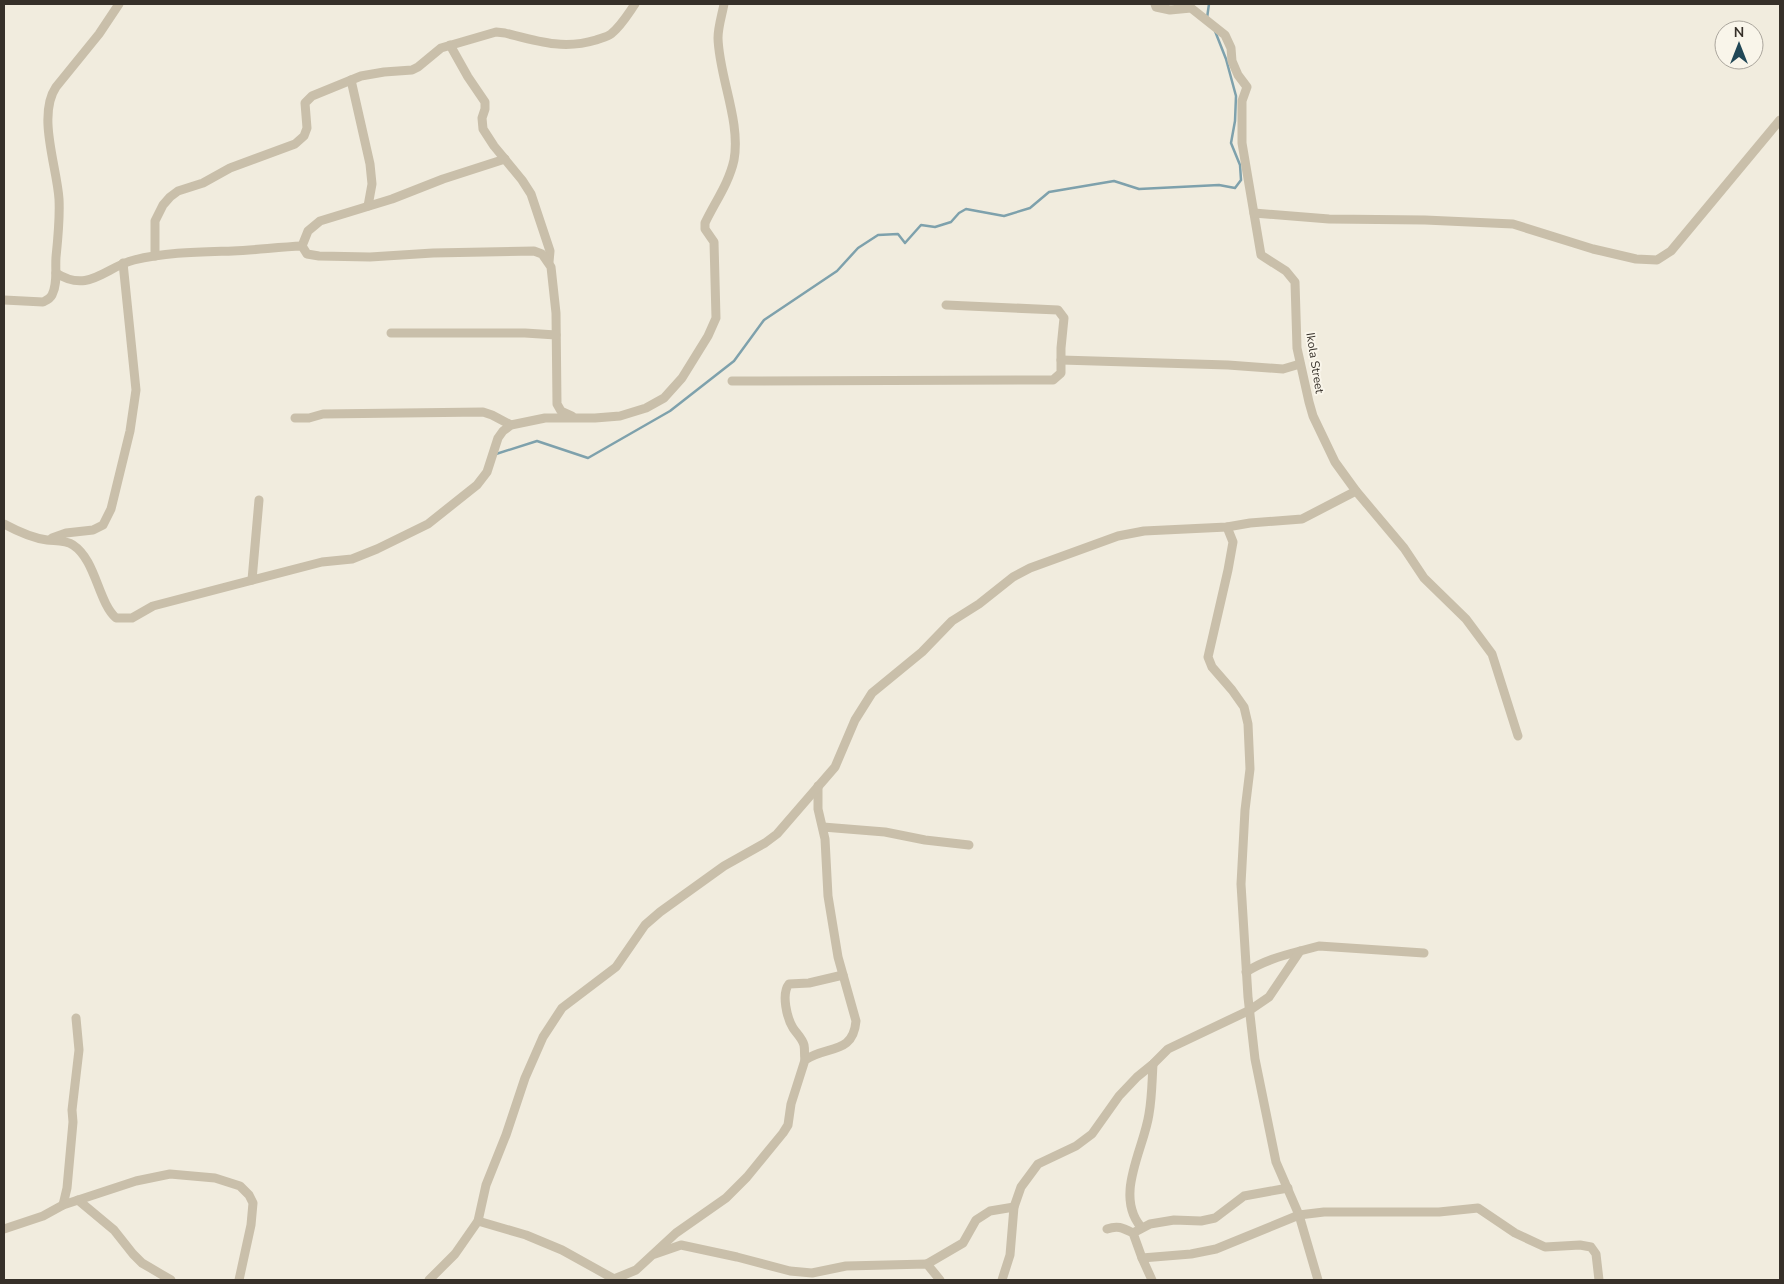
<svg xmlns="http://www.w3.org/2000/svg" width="1784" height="1284" font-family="'Nunito Sans',sans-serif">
<rect width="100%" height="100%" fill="#f1ecde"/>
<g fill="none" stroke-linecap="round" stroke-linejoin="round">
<g stroke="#7ea1ac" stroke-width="2.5">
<polyline points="1207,18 1209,4"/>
<polyline points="496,454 537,441 588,458 670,411 734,361 764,320 837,271 858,248 878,235 898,234 905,243 921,225 935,227 951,222 959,213 966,209 1004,216 1030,208 1049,192 1114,181 1139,189 1219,185 1235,188 1241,180 1240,165 1231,143 1235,121 1236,96 1226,59 1215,31"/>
</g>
<g stroke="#c9bfaa" stroke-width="9">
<polyline points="1155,4 1156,7 1170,10 1191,8 1225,35 1231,48 1232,61 1238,75 1247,87 1242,101 1242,143 1261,255 1286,271 1295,282 1297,348 1309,402 1313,416 1335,462 1356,491 1404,548 1424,578 1466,619 1492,654 1518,736"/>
<polyline points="450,45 468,77 485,102 485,109 482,118 483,129 494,146 522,180 531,194 550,251 549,262"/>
<polyline points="351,80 370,164 372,184 368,206"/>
<polyline points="1254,213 1329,219 1425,220 1513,224 1593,249 1636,259 1657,260 1671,251 1780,120"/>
<polyline points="302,246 308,231 320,221 392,199 443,179 505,159"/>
<path d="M 155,256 L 155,221 L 163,205 L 170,197 L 178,191 L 203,183 L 230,168 L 295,144 L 304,136 L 307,128 L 305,103 L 312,96 L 361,76 L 384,72 L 412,70 L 418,67 L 441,48 L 496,32 L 505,33 C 537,41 563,50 596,40 C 601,38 607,37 611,34 C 621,26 628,14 635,4"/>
<path d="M 56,273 C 89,294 105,267 134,260 C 166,252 201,252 233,251 C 256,250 279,247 302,246 L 307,254 L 319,256 L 370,257 L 433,253 L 534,251 L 542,254 L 551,267 L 556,313 L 557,404 L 561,411 L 572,416"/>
<path d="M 4,300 L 43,302 C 47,300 50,299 52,295 C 58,283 55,270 56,257 C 58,238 60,218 59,199 C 57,167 37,115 56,87 L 99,34 L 119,4"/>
<polyline points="391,333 525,333 556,335"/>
<polyline points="1061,360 1228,365 1283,369 1300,364"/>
<polyline points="732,381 1053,380 1061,373 1061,348 1064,318 1058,310 946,305"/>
<polyline points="295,418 309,418 323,414 483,412 492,415 511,425"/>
<path d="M 4,524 C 17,531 32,538 47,540 C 56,541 66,540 73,545 C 96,560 98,602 116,618 L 132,618 L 153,606 L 322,562 L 352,559 L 377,549 L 428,524 L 477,485 L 487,472 L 498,438 L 503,431 L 511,425 L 545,418 L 595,418 L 620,416 L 646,408 L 664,398 L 682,378 L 708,336 L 716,318 L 714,242 L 705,229 L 705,223 C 715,202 729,183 734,160 C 741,121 719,77 718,38 C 718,27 722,15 724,4"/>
<polyline points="1227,527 1233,542 1228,570 1208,657 1212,667 1232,690 1244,707 1248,724 1250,769 1245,810 1241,884 1248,997 1255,1059 1276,1162 1299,1215 1318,1280"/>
<polyline points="52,538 66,533 93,530 103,525 111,509 130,431 136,390 123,263"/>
<polyline points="252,580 259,500"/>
<polyline points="823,827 885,832 925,840 969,845"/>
<path d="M 1246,972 C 1263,961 1281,956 1300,951"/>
<path d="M 805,1060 C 804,1055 805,1050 804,1045 C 802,1038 797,1034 793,1028 C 787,1018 781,994 789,984 L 809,983 L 843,975"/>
<polyline points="78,1200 114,1230 133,1254 142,1263 171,1280"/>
<polyline points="63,1205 67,1188 73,1122 72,1110 79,1050 76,1018"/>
<polyline points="478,1221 526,1235 562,1250 616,1280"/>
<path d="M 1141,1227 C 1114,1195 1144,1149 1149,1114 C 1152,1097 1152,1080 1153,1064"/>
<polyline points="4,1229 43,1216 63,1205 136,1181 170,1174 215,1178 240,1186 249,1195 253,1203 251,1225 239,1280"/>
<path d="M 1107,1229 C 1118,1225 1123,1228 1133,1233 L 1142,1258 L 1152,1280"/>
<polyline points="1133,1233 1150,1224 1174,1220 1201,1221 1215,1218 1244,1196 1288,1188"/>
<polyline points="655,1254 681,1245 737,1257 790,1271 812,1273 846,1266 927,1264 940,1280"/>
<polyline points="1142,1258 1191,1254 1216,1249 1299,1215 1324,1212 1439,1212 1478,1208 1515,1233 1545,1247 1580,1245 1591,1247 1596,1254 1599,1280"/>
<polyline points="927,1264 963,1243 976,1220 990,1211 1014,1207"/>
<path d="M 614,1279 L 636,1270 L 676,1233 L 726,1198 L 747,1177 L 783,1133 L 788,1125 L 791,1104 L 805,1060 C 827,1045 853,1055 856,1021 L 838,957 L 828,896 L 825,839 L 818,809 L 818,786"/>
<polyline points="429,1280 455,1254 478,1221 486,1185 506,1135 525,1078 543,1037 562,1008 616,967 645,925 660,912 724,866 765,843 777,834 835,767 855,720 872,693 922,652 952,621 979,604 1013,577 1030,568 1118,536 1144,531 1227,527 1250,523 1302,519 1356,491"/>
<polyline points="1002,1280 1010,1255 1014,1207 1021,1187 1038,1164 1076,1146 1092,1134 1119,1096 1137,1077 1153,1064 1168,1049 1250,1010 1269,997 1300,951 1319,946 1424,953"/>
</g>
</g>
<g text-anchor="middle" stroke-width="4" stroke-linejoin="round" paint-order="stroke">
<g font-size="12" fill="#363029" stroke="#f9f5ea">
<text transform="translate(1315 363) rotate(81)" y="4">Ikola Street</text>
</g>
</g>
<rect width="1784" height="1284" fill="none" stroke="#363029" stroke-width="10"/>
<g transform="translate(1739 45)"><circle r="24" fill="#f9f5ea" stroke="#aba69d"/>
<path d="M0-4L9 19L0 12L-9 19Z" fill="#214756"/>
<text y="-8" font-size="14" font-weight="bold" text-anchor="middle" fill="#363029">N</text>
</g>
</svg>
